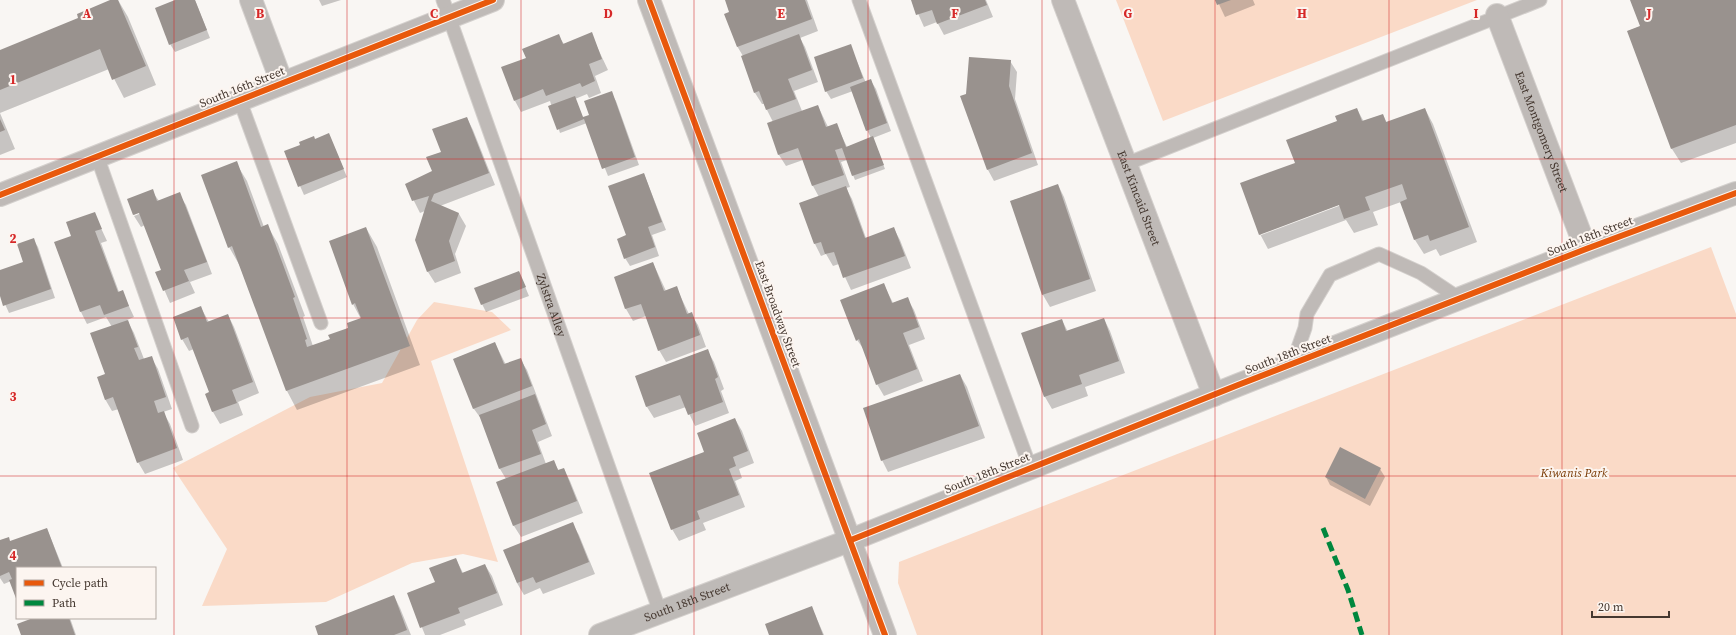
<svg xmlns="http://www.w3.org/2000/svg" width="1736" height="635" font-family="'Source Serif 4',serif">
<rect width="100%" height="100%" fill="#f9f6f3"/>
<g fill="#fadac7">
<polygon points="1116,0 1477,0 1163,121"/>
<polygon points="1711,247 1736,314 1736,635 917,635 898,583 899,562"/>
<polygon points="434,302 492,312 511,330 431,361 498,562 463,554 412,563 326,602 202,606 227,549 173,468 310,397 382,383 417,320"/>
</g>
<g fill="#0003" fill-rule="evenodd">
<polygon points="112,0 118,0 128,17 156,85 124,98 109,69 0,113 15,149 0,155 0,51 80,18"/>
<polygon points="177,0 195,0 210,38 175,52 170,44"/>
<polygon points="319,0 341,0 322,6"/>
<polygon points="726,0 807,0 818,31 800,38 805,47 818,82 794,91 802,111 818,106 828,127 836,124 847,147 871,138 867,130 853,91 831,99 826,91 850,45 866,83 871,81 876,89 891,131 873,138 885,169 855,180 847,160 841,162 850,187 846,188 852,199 866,238 894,229 900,240 911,268 851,290 839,264 833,266 826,254 821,256 815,244 800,203 819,197 813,186 803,160 786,166 779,155 773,122 764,104 762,104 755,93 743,56 737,46 731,13"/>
<polygon points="912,0 986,0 993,17 944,35 937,22 924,27"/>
<polygon points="1217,0 1253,0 1255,5 1225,17"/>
<polygon points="1631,0 1736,0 1736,143 1681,163 1672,149 1628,31 1641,26"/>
<polygon points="591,34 608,70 595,76 601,93 589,98 587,94 575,99 583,118 590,116 611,93 616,101 639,165 608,176 587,123 560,133 550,101 521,112 515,101 527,59 558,35 564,44"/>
<polygon points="1010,61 1017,72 1015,99 1038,165 994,181 988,170 967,95"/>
<path d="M 1357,109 L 1364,122 L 1383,115 L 1387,123 L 1425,109 L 1433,124 L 1477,242 L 1440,256 L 1436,249 L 1424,254 L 1415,240 L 1401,202 L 1373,212 L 1378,225 L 1354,233 L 1346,220 L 1268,249 L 1260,234 L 1296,164 L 1338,122 ZM 1344,203 L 1344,204 L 1261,235 L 1261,233 Z"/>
<polygon points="467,118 473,130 495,185 440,206 459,214 466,226 455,254 461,273 435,283 428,272 416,240 425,211 420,213 406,185 434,172 443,152"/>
<polygon points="329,135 347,177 304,195 285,152"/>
<polygon points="236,163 247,181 264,227 267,225 278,244 305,316 303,317 313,346 331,340 361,319 353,304 366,228 377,247 420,365 297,410 287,391 240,266 229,247"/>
<polygon points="644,174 666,230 652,235 659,256 630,266 625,258 628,236"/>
<polygon points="1058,185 1064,197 1096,291 1050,307 1043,295 1011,201"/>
<polygon points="152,191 159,201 179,194 186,205 212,274 190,282 195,293 170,303 157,273 162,271 145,225 141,227 134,216 144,212 143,210 134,215 128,200"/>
<polygon points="94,213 107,241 101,243 119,292 122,291 134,317 127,320 134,333 144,359 151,357 158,369 172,409 163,412 170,424 183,460 145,474 138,462 119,409 112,411 105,399 106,375 112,327 106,317 87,324 81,312 55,243 73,236"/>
<polygon points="33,239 38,247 55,298 9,313 0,293 0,271 24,263"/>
<polygon points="653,263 666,291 676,287 689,314 691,314 698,325 706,347 666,362 659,350 646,316 633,321 626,309 615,277"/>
<polygon points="519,272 529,296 486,312 482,304"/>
<polygon points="884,285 893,303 907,298 914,310 925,339 909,345 923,381 884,396 877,384 865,351 857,340"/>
<polygon points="201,308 209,322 228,315 234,327 259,393 238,402 243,415 220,424 213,412 206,394 210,393 194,349 189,351 182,339"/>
<polygon points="1104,319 1110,331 1125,373 1085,387 1088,396 1052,409 1045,397 1023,334 1062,320 1068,332"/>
<polygon points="495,343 506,365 520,359 527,370 552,436 538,442 546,464 553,461 559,471 564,469 570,481 583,513 521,537 514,526 498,482 506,479 500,469 482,420 474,409 454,359"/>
<polygon points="707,350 714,362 724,389 721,391 729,413 695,426 686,407 654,418 647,407 636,377"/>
<polygon points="960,375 967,387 985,438 888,472 882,460"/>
<polygon points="735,419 742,431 754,463 739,469 742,478 735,481 745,507 703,523 706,530 679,541 672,529 705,452"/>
<polygon points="1380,469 1385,477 1370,506 1330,485 1326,477"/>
<polygon points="572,523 579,535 595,574 543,594 540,588 524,595 517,583 505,551"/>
<polygon points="47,529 63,568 17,568 17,599 11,581 4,584 0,578 0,541 10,542"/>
<polygon points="456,559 463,573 485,565 492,576 503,605 464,620 466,625 440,635 425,635 408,593 436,583"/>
<polygon points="394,596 400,608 411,635 320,635"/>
<polygon points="812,608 824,635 770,635"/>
<polygon points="36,618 70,618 76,635 22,635"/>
</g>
<g fill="#99928e">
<polygon points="110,0 118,0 146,66 112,80 100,49 0,90 0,50 78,18 77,14"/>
<polygon points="175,0 195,0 207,30 169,45 155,8"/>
<polygon points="725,0 805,0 812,19 737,47 724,14 729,12"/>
<polygon points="911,0 985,0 987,5 937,24 932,10 916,15"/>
<polygon points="1215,0 1231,0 1217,5"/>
<polygon points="1630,0 1736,0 1736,125 1671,149 1627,31 1640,26"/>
<polygon points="592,32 602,59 589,64 595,81 582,87 580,83 546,96 543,89 514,101 501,67 526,58 522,49 559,34 563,44"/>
<polygon points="799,34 812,70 788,79 796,99 766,110 759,91 754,93 741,56"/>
<polygon points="851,44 863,78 825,92 814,57"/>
<polygon points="969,57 1011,60 1009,86 1032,153 987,170 960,96 966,94"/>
<polygon points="871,79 887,123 866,131 850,87"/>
<polygon points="612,91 635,157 602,169 584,119 557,130 548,106 575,96 583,117 589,115 584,101"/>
<polygon points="818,105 826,127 837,123 846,147 873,136 884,165 852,176 842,148 835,150 844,175 812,186 798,148 778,155 767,123"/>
<polygon points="1357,108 1362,121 1383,114 1386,122 1425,108 1469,227 1430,241 1428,235 1414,240 1400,202 1407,199 1402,184 1365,197 1370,210 1344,219 1339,205 1259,235 1240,183 1295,163 1286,140 1337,121 1335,116"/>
<polygon points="467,117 489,173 434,194 431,201 459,213 449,241 455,261 427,272 415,240 429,196 412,201 405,184 432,171 426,157 441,152 432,129"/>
<polygon points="0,119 5,130 0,132"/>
<polygon points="329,133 344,169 298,187 284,151 300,145 299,142 314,136 315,139"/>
<polygon points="237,161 261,227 268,224 295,297 293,298 307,339 305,340 307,347 330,339 328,335 348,328 347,323 361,318 355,303 352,305 329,241 366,227 410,346 286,391 232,246 228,248 201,175"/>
<polygon points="644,173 662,222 648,227 655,247 624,259 617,239 626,235 608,186"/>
<polygon points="1058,184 1090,279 1042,295 1010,201"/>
<polygon points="846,186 865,238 894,227 905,256 843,278 834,252 825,254 821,242 814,244 799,203"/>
<polygon points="153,189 157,201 180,192 207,262 184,270 189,281 163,291 155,272 161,270 139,213 133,215 127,199"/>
<polygon points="95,212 102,229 95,231 118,292 123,290 129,306 104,315 100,305 80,312 54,242 71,236 66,222"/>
<polygon points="34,238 51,289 3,306 0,296 0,270 23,262 17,244"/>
<polygon points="653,262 664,291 677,286 687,314 692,312 700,335 658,351 641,304 625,309 614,277"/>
<polygon points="519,271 526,287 481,305 474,288"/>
<polygon points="884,283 892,303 908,297 919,327 903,333 917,369 876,385 859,339 856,341 840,300"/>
<polygon points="201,306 207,322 228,314 253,382 232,390 237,403 212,412 205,394 209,392 188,337 181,340 173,317"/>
<polygon points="1104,318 1119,361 1079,375 1082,384 1044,397 1021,333 1062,319 1066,331"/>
<polygon points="128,320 138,347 134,348 139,360 152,356 166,397 154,401 158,413 164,411 177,448 137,463 113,397 105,400 97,377 105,374 90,333"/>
<polygon points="495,342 504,364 521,358 532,386 473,409 453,359"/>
<polygon points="708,349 718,377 715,379 723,402 688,415 680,395 646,407 635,376"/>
<polygon points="960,374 979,426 881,461 863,408"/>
<polygon points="535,394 546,424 532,430 541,454 499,469 479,415"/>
<polygon points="735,418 748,451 733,457 736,466 729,469 739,495 697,511 700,519 671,530 649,473 704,452 697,433"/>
<polygon points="1340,447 1381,468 1365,499 1325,477"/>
<polygon points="554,460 558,470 564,468 577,501 513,526 496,482"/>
<polygon points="573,522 589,562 536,583 533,577 517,583 503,550"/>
<polygon points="47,528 62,568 17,568 17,601 9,580 12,579 9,572 0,576 0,540 9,537 10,541"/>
<polygon points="456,558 462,573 485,564 497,593 458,608 460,613 420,628 407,593 435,582 429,568"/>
<polygon points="394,595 407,630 394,635 318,635 315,626"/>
<polygon points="812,606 823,635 769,635 765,624"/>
<polygon points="33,618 69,618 75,635 21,635 17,624"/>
</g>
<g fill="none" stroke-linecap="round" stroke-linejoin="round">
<g stroke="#d4d0cd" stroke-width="15">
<g id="lane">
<path id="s1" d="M 443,0 L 660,612"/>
<polyline points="859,0 1030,467"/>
<polyline points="240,101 321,323"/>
<polyline points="97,156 192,426"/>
<polyline points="1126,164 1540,0"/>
<polyline points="1292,365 1305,328 1307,314 1330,275 1379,254 1421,273 1460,299"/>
</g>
</g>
<g stroke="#d4d0cd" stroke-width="24">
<g id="street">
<polyline points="649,0 885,635"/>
<path id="s2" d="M 1063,0 L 1214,395"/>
<path id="s3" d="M 1497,15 L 1586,249"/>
<polyline points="0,195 493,0"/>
</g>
</g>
<g stroke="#d4d0cd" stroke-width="24">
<g id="secondary">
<polyline points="251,0 282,83"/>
<path id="s4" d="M 600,635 L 851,540 L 1238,385 L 1586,249 L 1736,193"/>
</g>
</g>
<use href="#lane" stroke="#bfbab7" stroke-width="13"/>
<use href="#street" stroke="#bfbab7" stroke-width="22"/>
<use href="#secondary" stroke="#bebab7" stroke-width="22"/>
<polyline stroke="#00873e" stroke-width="5" stroke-dasharray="10 5" stroke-linecap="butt" points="1323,528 1348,590 1362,635"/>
<g stroke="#fcf5f0" stroke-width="8">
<g id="cycleway">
<polyline points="649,0 885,635"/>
<polyline points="0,195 493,0"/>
<polyline points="851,540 1238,385 1586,249 1736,193"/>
</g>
</g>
<use href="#cycleway" stroke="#e8590c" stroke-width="6"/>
</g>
<path fill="none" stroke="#d62828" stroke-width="1" stroke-opacity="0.55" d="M 174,0 L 174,635M 347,0 L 347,635M 521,0 L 521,635M 694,0 L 694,635M 868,0 L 868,635M 1042,0 L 1042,635M 1215,0 L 1215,635M 1389,0 L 1389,635M 1562,0 L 1562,635M 0,159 L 1736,159M 0,318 L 1736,318M 0,476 L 1736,476"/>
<g text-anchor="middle" stroke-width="4" stroke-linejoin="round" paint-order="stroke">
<g font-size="12" fill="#453830" stroke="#fcf5f0">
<text transform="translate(242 87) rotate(-22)" y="4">South 16th Street</text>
<text dy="4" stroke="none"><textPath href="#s3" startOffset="125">East Montgomery Street</textPath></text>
<text dy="4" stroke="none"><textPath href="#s2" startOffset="212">East Kincaid Street</textPath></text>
<text transform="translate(1590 236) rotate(-21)" y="4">South 18th Street</text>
<text dy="4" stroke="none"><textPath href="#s1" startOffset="324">Zylstra Alley</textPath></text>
<text transform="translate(778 314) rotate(70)" y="4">East Broadway Street</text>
<text transform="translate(1288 354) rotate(-21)" y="4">South 18th Street</text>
<text transform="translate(987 473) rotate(-22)" y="4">South 18th Street</text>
<text dy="4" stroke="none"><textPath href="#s4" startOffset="93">South 18th Street</textPath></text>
</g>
<g font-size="12" font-style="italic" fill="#793903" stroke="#fcf5f0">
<text x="1574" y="477">Kiwanis Park</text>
</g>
</g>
<g font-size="13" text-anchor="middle" font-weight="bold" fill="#d62828" stroke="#fcf5f0" stroke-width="4" stroke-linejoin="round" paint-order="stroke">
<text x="87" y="18">A</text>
<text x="260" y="18">B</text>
<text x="434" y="18">C</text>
<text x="608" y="18">D</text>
<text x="781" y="18">E</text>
<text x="955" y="18">F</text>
<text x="1128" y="18">G</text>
<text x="1302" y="18">H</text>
<text x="1476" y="18">I</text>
<text x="1649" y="18">J</text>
<text x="13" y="84">1</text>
<text x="13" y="243">2</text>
<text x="13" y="401">3</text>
<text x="13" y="560">4</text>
</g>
<rect x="16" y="567" width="140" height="52" fill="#fcf5f0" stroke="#b3a9a3"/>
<rect x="24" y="580" width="20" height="6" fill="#e8590c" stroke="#b3a9a3"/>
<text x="52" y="587" font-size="12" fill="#453830">Cycle path</text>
<rect x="24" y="600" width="20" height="6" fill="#00873e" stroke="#b3a9a3"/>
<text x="52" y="607" font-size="12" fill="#453830">Path</text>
<path d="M1592 611v6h77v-6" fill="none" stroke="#453830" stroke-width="2"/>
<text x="1598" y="611" font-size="12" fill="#453830" stroke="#fcf5f0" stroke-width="3" paint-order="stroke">20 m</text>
</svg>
